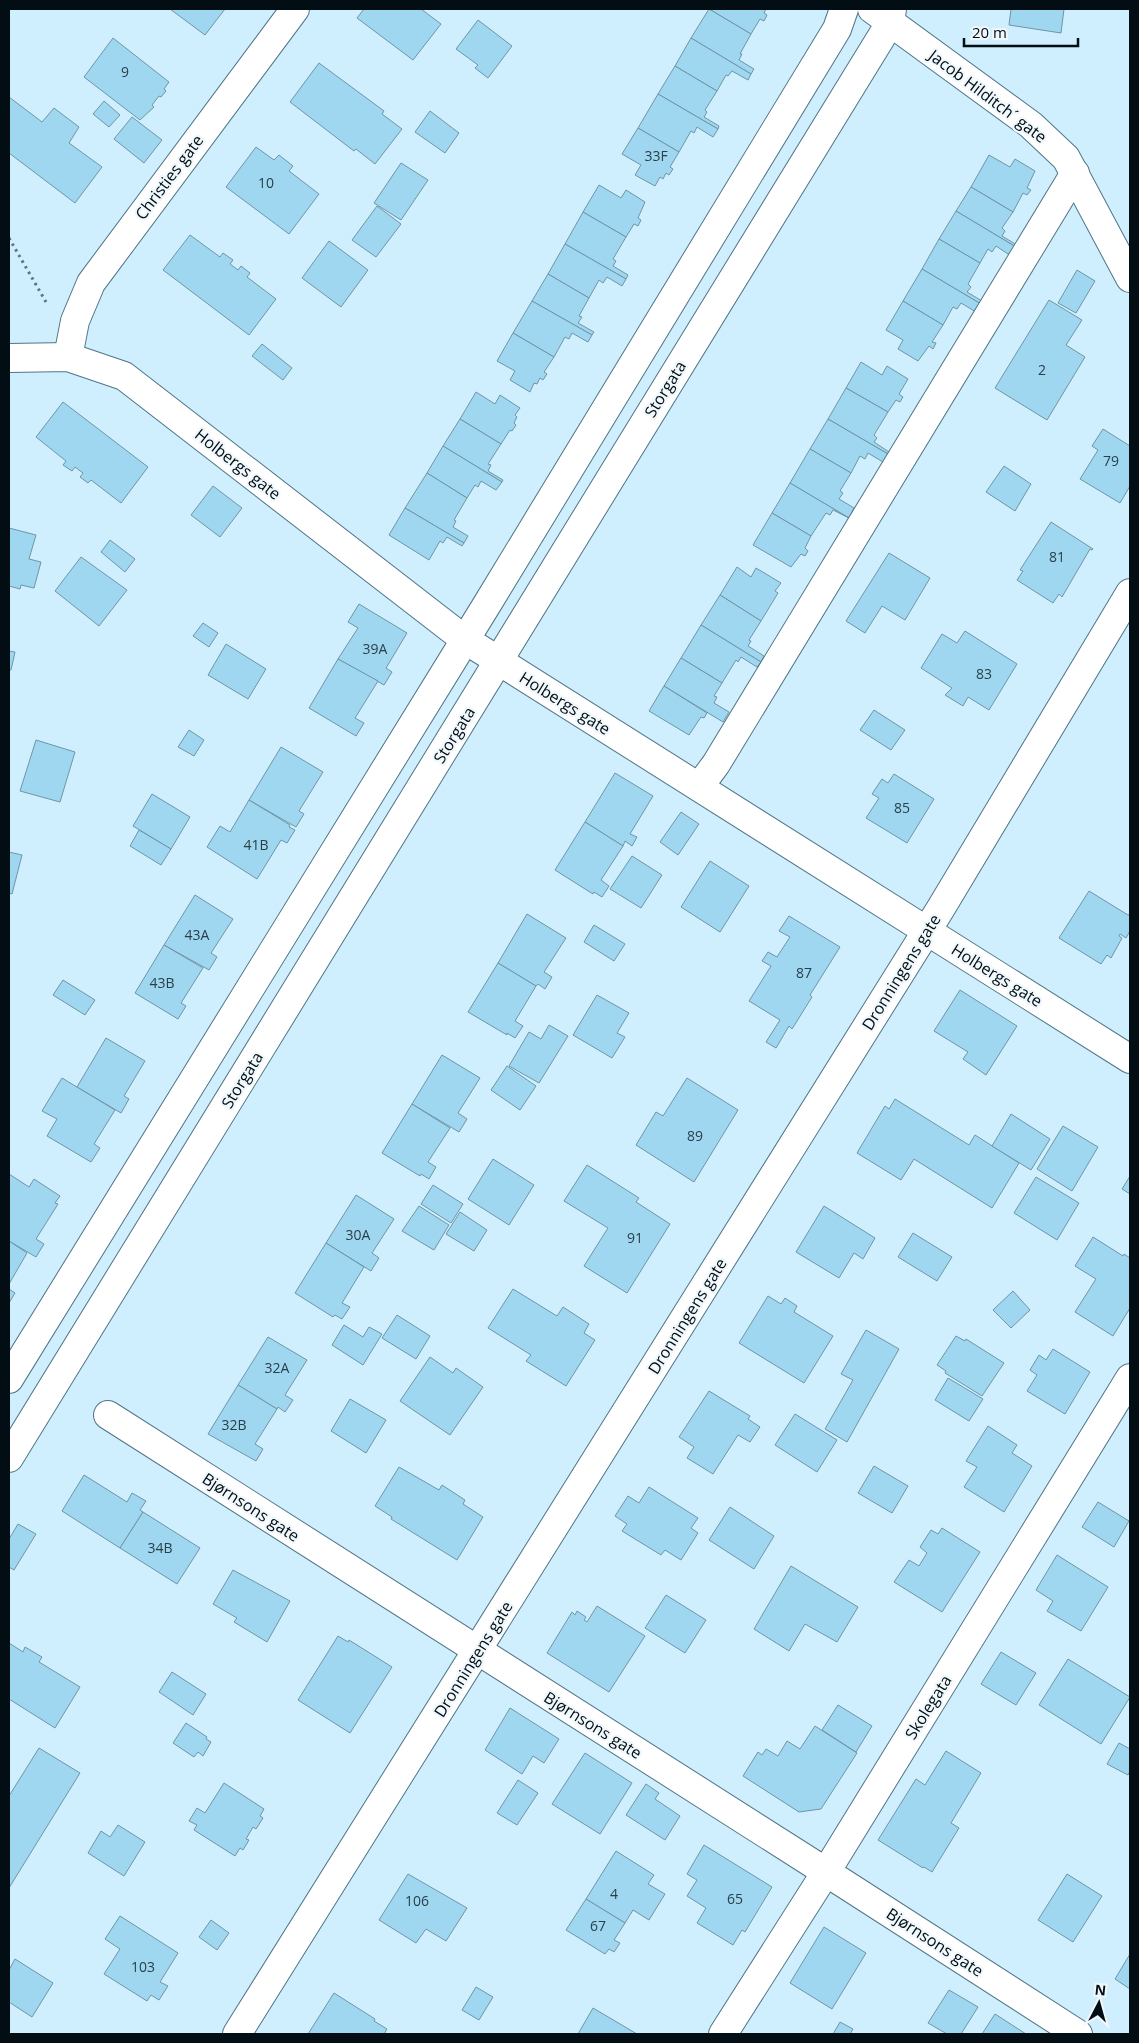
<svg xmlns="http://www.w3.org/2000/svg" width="1139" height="2043" font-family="'Open Sans',sans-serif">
<rect width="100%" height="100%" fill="#cfeffe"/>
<g fill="#9fd7f0" stroke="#6f95a6">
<polygon points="170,9 225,9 205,35"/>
<polygon points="364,9 421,9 441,24 413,60 357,18"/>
<polygon points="709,9 766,9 764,13 767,15 764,21 760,19 751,34"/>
<polygon points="709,9 751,34 740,54 742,54 739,60 754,69 751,74 691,38"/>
<polygon points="1011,9 1064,9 1061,33 1009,25"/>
<polygon points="478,20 512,46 488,78 475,68 478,65 456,49"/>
<polygon points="113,38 169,82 164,89 166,91 161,97 159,96 152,105 154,107 140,120 84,77"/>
<polygon points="691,38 751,74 748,80 732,71 728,76 726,75 717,91 675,66"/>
<polygon points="319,63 384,111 382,114 402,129 375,164 356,149 354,151 290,102"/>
<polygon points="675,66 717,91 705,110 707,112 704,117 719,126 718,129 658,94"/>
<polygon points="658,94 718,129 713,137 697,127 694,133 691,131 679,152 638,128"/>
<polygon points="9,97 42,122 54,108 79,127 69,143 102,167 75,203 9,153"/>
<polygon points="104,101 120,115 109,127 93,114"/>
<polygon points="430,111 459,133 445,153 415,132"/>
<polygon points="132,117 162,140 144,163 114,139"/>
<polygon points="638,128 679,152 670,167 673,169 669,175 666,173 663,179 660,177 655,186 635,175 641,165 622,154"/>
<polygon points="256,147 274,160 279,155 293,166 289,171 319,194 289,234 226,187"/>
<polygon points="989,155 1010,167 1015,159 1035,171 1027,188 1031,190 1027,195 1023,193 1013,212 971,187"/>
<polygon points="401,163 428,180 401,220 374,203"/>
<polygon points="599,185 621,198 626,190 645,202 638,218 641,220 638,226 634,224 626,237 583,212"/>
<polygon points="971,187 1013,212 1002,228 1005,231 1002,236 1017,245 1016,247 956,211"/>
<polygon points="377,206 401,224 376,257 352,240"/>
<polygon points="956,211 1016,247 1011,256 996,246 992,252 988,249 980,263 939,239"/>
<polygon points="583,212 626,237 613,259 616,261 613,266 628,275 626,279 565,244"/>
<polygon points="190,235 220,257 223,253 233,260 230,264 238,270 241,266 250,273 247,277 276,299 249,335 163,270"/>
<polygon points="939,239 980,263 968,284 971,287 967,292 982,301 981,304 922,269"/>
<polygon points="329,241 368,270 341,307 302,278"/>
<polygon points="565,244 626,279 622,286 607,277 603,283 599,280 589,298 548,274"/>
<polygon points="922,269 981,304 976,312 961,303 957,309 953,307 943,325 903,301"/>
<polygon points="1077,270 1095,281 1076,313 1058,303"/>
<polygon points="548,274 589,298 579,316 582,317 578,323 594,332 592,335 532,301"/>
<polygon points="1049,300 1082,320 1066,345 1085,357 1047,420 995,388"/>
<polygon points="532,301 592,335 588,342 572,333 569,339 565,337 554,357 513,333"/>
<polygon points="903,301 943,325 932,342 936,343 933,349 929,346 918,361 898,349 903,340 886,330"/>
<polygon points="513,333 554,357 544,372 547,374 543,380 540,378 537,384 534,383 530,392 510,380 515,371 497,361"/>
<polygon points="262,344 292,368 283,380 252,356"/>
<polygon points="861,362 882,375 887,366 908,379 899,394 903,397 900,402 896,400 888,412 846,388"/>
<polygon points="846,388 888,412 874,435 877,438 874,442 889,452 888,454 828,419"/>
<polygon points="476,392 495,404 500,395 520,408 515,415 517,417 514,423 516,425 512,431 510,430 501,444 460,419"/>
<polygon points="63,402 148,467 121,503 91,480 88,483 80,477 83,473 75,467 72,471 63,465 66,461 36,437"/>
<polygon points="460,419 501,444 488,464 491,465 488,471 503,480 502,482 443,446"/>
<polygon points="828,419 888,454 883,462 868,453 865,459 860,456 851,473 810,449"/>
<polygon points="1103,429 1130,446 1130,486 1120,503 1080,479 1098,450 1092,446"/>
<polygon points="443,446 502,482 496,490 481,481 478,487 475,485 467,498 427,473"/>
<polygon points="810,449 851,473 840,491 843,493 839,499 854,508 849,518 790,483"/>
<polygon points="1004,466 1031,484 1015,511 986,492"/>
<polygon points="427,473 467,498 454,520 456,521 453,527 468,536 464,543 405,508"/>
<polygon points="790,483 849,518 833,510 830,515 826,513 811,536 772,513"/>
<polygon points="213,486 242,508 220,537 191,515"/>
<polygon points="405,508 464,543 462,546 447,537 443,543 440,541 429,560 389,535"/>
<polygon points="772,513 811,536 805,548 808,551 805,556 801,554 791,567 753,545"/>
<polygon points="1051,522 1093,549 1092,550 1090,549 1062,597 1059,594 1053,603 1017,580 1023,571 1020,570"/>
<polygon points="9,528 36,535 29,559 41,562 34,588 21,585 20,589 9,586"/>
<polygon points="110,540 135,559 125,572 101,552"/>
<polygon points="889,553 930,578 905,620 882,606 865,633 846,621"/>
<polygon points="81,557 127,590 99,626 55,591"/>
<polygon points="737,567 751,577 756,568 781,583 775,591 778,593 761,621 720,595"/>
<polygon points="720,595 761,621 749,640 751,641 748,646 764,656 761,662 701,625"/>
<polygon points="359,604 407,633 386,668 392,672 384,685 338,659 358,628 348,622"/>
<polygon points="203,623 218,633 209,647 193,636"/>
<polygon points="701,625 761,662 757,667 741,657 738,662 736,660 722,683 681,658"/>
<polygon points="965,631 1017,664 989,710 968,697 963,706 945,695 952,688 921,668 942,634 957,643"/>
<polygon points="226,644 266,669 248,699 208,675"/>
<polygon points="9,651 15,652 11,670 9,670"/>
<polygon points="681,658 722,683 714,696 717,697 714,703 729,712 723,722 664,686"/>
<polygon points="338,659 378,681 355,718 364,723 356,736 309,708"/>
<polygon points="664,686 707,713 704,718 701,717 689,735 649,711"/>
<polygon points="874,710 905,730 891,750 860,730"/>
<polygon points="189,730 204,740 194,756 178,747"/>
<polygon points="36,740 75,752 60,802 20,791"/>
<polygon points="281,747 323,772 299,811 304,814 296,827 249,800"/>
<polygon points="615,773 653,796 630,834 637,837 632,846 625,841 623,846 585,822"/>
<polygon points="894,774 934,799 907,843 866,818 879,798 872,794 882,779 888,783"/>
<polygon points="152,794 190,817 171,849 133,826"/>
<polygon points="249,800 290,825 289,827 295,830 287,843 281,840 257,879 207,847 220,826 230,832"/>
<polygon points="681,812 699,824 678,855 660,842"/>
<polygon points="585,822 623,846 601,880 609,886 602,897 594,892 593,894 555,870"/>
<polygon points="139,830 171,849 161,865 130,846"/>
<polygon points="9,852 22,855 12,894 9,893"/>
<polygon points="632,856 662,875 641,908 610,889"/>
<polygon points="710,861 749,886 720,932 681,907"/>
<polygon points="1089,891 1128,915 1130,914 1130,931 1126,938 1120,934 1119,936 1122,938 1111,958 1107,955 1101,964 1059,938"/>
<polygon points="195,895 233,919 211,953 217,957 209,970 164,945"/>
<polygon points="527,914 566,938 544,972 552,977 545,989 538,984 536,986 498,963"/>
<polygon points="789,916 840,947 810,995 812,997 792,1029 789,1026 776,1048 766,1042 780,1020 749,1001 771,966 762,961 768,952 777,957 790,937 779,931"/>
<polygon points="594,925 625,944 614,961 584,942"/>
<polygon points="164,945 203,968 181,1003 186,1006 178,1019 135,993"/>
<polygon points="498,963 536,986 515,1021 523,1026 515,1038 507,1033 507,1035 468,1012"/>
<polygon points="63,980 95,1000 85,1015 53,995"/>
<polygon points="960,990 1017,1026 986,1075 963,1059 968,1052 934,1031"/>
<polygon points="597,995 629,1013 617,1033 625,1037 612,1058 573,1035"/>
<polygon points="549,1025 568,1036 539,1083 509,1066 529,1032 541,1039"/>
<polygon points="106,1038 145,1061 124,1096 129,1099 121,1113 77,1087"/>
<polygon points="442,1055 480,1078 458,1113 467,1119 459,1132 412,1104"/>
<polygon points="507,1066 536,1086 520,1110 491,1090"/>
<polygon points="62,1078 115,1110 94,1144 100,1148 91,1162 47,1136 57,1119 42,1111"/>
<polygon points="687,1078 738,1110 694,1182 636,1145 656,1112 663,1116"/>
<polygon points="895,1099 969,1145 975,1135 1019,1163 992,1208 914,1159 901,1180 857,1153 885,1106 889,1109"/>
<polygon points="412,1104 450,1128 428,1162 436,1167 429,1179 421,1174 420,1176 382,1153"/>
<polygon points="1011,1114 1050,1139 1031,1170 992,1146"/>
<polygon points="1063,1126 1098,1147 1072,1191 1037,1169"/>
<polygon points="493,1159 534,1185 509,1225 468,1199"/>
<polygon points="587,1165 639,1198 636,1202 670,1224 627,1293 584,1266 608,1228 564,1201"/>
<polygon points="9,1174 29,1187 34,1179 60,1196 55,1203 58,1204 36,1239 44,1244 36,1257 9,1241"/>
<polygon points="1130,1176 1130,1194 1122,1189"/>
<polygon points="1036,1177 1079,1203 1057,1240 1014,1213"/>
<polygon points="433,1185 463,1204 451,1223 421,1204"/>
<polygon points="356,1195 394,1219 372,1253 379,1258 371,1271 326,1243"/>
<polygon points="419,1206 449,1225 434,1250 402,1231"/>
<polygon points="824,1206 875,1238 863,1259 854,1253 839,1278 796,1252"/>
<polygon points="460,1212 487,1230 474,1251 446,1234"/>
<polygon points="913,1233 952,1257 937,1281 898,1257"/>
<polygon points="1093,1237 1123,1256 1124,1254 1130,1258 1130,1308 1113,1336 1075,1312 1096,1279 1075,1266"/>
<polygon points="9,1241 27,1253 9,1284"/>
<polygon points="326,1243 364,1267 342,1303 350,1307 342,1319 335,1315 333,1317 295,1293"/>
<polygon points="9,1289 15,1293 9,1303"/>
<polygon points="513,1289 557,1316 563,1307 589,1324 584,1333 595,1340 566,1386 526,1361 531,1355 488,1328"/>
<polygon points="1013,1291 1030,1310 1011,1328 993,1310"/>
<polygon points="768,1296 781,1304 785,1298 797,1306 794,1312 833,1336 804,1383 739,1343"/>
<polygon points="397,1315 430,1336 416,1359 382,1338"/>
<polygon points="344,1325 363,1337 369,1327 382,1334 363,1365 332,1345"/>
<polygon points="866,1330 899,1349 847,1442 825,1429 853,1380 841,1374"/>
<polygon points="956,1336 965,1341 966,1339 1004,1363 982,1396 945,1373 946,1371 937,1365"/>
<polygon points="268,1337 307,1360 285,1395 293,1400 285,1412 278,1407 277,1409 238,1385"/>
<polygon points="1053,1349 1090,1372 1065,1414 1027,1391 1037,1375 1030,1370 1039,1355 1046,1360"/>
<polygon points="430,1357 453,1373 456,1368 483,1387 450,1435 400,1401"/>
<polygon points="948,1378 983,1399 969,1421 935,1400"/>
<polygon points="238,1385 277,1409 255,1444 263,1449 256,1461 208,1434"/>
<polygon points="709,1391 750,1416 748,1419 760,1427 750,1442 738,1435 713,1474 687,1458 694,1447 679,1437"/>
<polygon points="350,1399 386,1420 366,1453 331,1431"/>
<polygon points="795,1414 837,1440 817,1472 775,1445"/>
<polygon points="988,1426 1017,1445 1012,1453 1032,1466 1004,1512 964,1487 977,1467 966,1461"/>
<polygon points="874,1466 908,1486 892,1513 858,1493"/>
<polygon points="399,1467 439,1490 442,1485 465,1500 463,1504 483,1517 457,1560 391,1519 392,1517 375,1506"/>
<polygon points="84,1475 127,1502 132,1493 146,1501 140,1510 143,1512 120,1548 62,1511"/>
<polygon points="649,1487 698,1518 691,1528 698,1533 681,1560 665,1550 661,1555 622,1531 627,1524 615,1516 628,1496 639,1503"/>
<polygon points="1098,1502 1129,1521 1114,1547 1082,1527"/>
<polygon points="730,1507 774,1536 754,1569 709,1540"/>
<polygon points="143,1512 200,1548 177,1584 120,1548"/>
<polygon points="18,1524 36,1534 14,1570 9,1567 9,1539"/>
<polygon points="942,1528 980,1552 942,1612 894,1582 909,1560 919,1566 927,1553 920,1547 931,1530 938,1534"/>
<polygon points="1057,1555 1108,1587 1081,1631 1047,1611 1053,1601 1036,1590"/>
<polygon points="791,1566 858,1607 837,1642 805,1624 789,1651 754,1629"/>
<polygon points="233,1570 290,1601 267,1642 234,1622 237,1618 213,1604"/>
<polygon points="666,1595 706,1620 685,1653 645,1628"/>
<polygon points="597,1606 645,1636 609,1692 547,1653 572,1612 575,1615 577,1611 586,1617 584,1620 587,1622"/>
<polygon points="338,1636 348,1642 349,1640 392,1667 350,1733 298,1700"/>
<polygon points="9,1643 23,1652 25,1647 42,1657 39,1662 80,1687 55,1728 9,1699"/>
<polygon points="1001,1652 1036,1673 1016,1705 981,1684"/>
<polygon points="1068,1659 1130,1697 1101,1744 1039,1705"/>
<polygon points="172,1672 206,1694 193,1715 159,1692"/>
<polygon points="838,1705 872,1726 856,1752 822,1730"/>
<polygon points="510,1708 559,1739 544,1763 533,1756 522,1774 485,1750"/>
<polygon points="186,1723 207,1737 206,1739 211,1742 203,1756 198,1752 194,1757 173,1743"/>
<polygon points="815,1726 857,1753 821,1809 799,1812 743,1776 758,1752 762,1755 766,1749 778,1756 787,1741 800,1749"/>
<polygon points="1119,1743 1130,1749 1130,1771 1128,1775 1107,1764"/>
<polygon points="39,1748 80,1773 9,1888 9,1796"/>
<polygon points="946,1751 981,1773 951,1823 959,1828 932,1872 924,1867 923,1868 878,1840 916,1779 925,1785"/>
<polygon points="585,1753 632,1783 600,1834 552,1804"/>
<polygon points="518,1780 538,1793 517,1825 497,1813"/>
<polygon points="224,1783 264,1809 260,1816 263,1818 256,1829 253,1827 246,1839 249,1840 243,1850 240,1848 235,1856 194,1830 197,1825 189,1821 197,1808 205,1813"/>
<polygon points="646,1784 659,1793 655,1799 680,1816 665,1840 626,1815"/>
<polygon points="118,1825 145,1842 124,1876 88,1853 101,1831 110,1837"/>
<polygon points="704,1845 772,1887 745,1932 742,1930 733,1945 697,1923 706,1908 687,1896 697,1880 687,1874"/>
<polygon points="616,1851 654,1875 648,1884 665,1894 649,1920 633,1910 625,1923 586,1899"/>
<polygon points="408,1874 467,1908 446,1941 426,1929 416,1943 379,1920"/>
<polygon points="1067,1874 1102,1896 1073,1942 1038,1920"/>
<polygon points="586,1899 625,1923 614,1940 620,1943 614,1952 609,1949 605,1954 566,1930"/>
<polygon points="120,1916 178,1953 160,1982 168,1986 159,2000 151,1995 147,2001 104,1974 120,1949 105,1939"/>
<polygon points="211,1920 229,1933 217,1950 199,1937"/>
<polygon points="824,1927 866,1953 832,2009 790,1983"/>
<polygon points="1130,1954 1130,1989 1115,1979"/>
<polygon points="15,1959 53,1983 32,2017 9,2002 9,1970"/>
<polygon points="476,1987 493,1997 479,2020 462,2010"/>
<polygon points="949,1990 978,2007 961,2034 947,2034 928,2023"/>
<polygon points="334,1993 375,2019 374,2021 387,2029 384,2034 308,2034"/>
<polygon points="593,2008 637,2034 578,2034"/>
<polygon points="995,2014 1026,2034 982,2034"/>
<polygon points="840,2022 853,2029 850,2034 833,2034"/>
</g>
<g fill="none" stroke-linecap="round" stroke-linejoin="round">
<g stroke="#507586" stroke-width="30">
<g id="street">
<polyline points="872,9 1031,125 1066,158 1130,278"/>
<polyline points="68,357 75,321 91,283 295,9"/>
<polyline points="9,358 68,357 124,376 464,639 1130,1059"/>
<polyline points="699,787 716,764 1075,173"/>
<polyline points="108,1415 826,1872 1078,2034"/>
<polyline points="237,2034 941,908 1130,593"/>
<polyline points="723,2034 826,1872 1130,1378"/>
</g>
</g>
<g stroke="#507586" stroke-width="30">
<g id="secondary">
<polyline points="9,1379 486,606 837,29 844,9"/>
<polyline points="9,1458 890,23 892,9"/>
</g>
</g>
<polyline stroke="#60757f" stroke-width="3" stroke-dasharray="2.5 4" stroke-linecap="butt" points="9,238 46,302"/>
<use href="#street" stroke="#fff" stroke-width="28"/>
<use href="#secondary" stroke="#fff" stroke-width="28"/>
</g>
<g text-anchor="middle" stroke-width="4.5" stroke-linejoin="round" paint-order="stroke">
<g font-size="14" fill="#29404b">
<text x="125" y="77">9</text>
<text x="656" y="161">33F</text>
<text x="266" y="188">10</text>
<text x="1042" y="375">2</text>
<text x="1111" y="466">79</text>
<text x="1057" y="562">81</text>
<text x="375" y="654">39A</text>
<text x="984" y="679">83</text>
<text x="902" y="813">85</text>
<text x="256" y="850">41B</text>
<text x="197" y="940">43A</text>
<text x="804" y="978">87</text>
<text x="162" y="988">43B</text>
<text x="695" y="1141">89</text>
<text x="358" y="1240">30A</text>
<text x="635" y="1243">91</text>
<text x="277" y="1373">32A</text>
<text x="234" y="1430">32B</text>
<text x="160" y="1553">34B</text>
<text x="614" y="1899">4</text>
<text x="735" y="1904">65</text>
<text x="417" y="1906">106</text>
<text x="598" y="1931">67</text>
<text x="143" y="1972">103</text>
</g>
<g font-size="16" fill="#020d14" stroke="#f0f8fc">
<text transform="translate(988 96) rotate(37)" y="6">Jacob Hilditch´ gate</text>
<text transform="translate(169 177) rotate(-53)" y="6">Christies gate</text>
<text transform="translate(665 389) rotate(-58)" y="6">Storgata</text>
<text transform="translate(238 464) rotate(38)" y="6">Holbergs gate</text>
<text transform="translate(565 703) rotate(32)" y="6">Holbergs gate</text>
<text transform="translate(454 735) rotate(-58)" y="6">Storgata</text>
<text transform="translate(901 972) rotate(-58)" y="6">Dronningens gate</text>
<text transform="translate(997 975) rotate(32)" y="6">Holbergs gate</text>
<text transform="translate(242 1080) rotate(-58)" y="6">Storgata</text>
<text transform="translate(687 1316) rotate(-58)" y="6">Dronningens gate</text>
<text transform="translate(251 1507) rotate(33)" y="6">Bjørnsons gate</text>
<text transform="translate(473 1659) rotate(-58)" y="6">Dronningens gate</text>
<text transform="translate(928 1707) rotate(-58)" y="6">Skolegata</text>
<text transform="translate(593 1725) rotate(32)" y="6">Bjørnsons gate</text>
<text transform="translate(935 1942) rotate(33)" y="6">Bjørnsons gate</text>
</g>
</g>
<rect width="1139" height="2043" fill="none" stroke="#020d14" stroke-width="20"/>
<g transform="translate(1099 2003) rotate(6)" stroke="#f0f8fc" stroke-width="4" paint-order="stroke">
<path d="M0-4L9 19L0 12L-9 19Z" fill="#020d14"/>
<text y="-8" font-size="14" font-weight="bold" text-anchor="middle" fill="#020d14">N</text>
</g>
<path d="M964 38v8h114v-8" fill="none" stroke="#020d14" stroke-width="2.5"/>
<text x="972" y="38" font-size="15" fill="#020d14" stroke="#f0f8fc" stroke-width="4" paint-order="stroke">20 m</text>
</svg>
